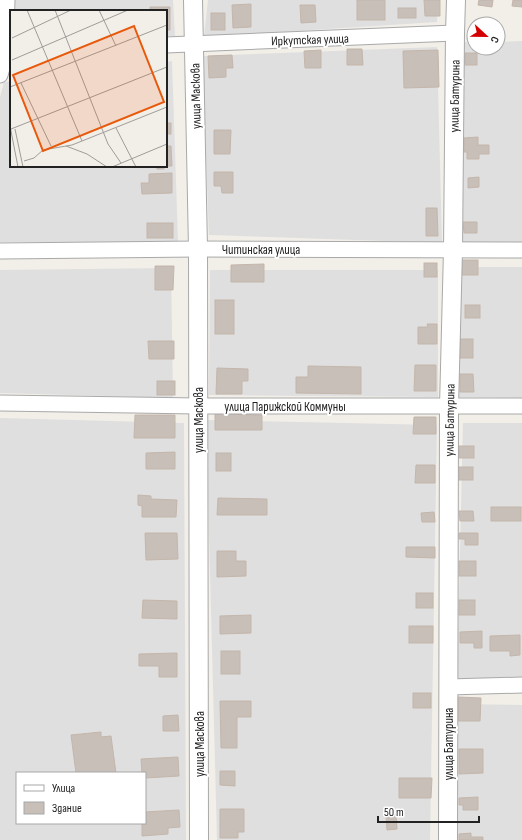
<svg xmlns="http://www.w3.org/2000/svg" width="522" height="840" font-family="'Sofia Sans Condensed',sans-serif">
<rect width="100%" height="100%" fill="#f2efe9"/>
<g fill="#e0dfdf" fill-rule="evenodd">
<polygon points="14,0 173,0 175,36 166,36 166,11 13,11"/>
<polygon points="208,0 438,0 437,22 204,37"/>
<polygon points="522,41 522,246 461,245 457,42 474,42 474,48 498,48 498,42"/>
<polygon points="437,47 442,243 209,235 202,56"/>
<polygon points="172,61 178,242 0,242 0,97 4,82 11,81 11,166 166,166 166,62"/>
<polygon points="459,267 522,267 522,398 454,397"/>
<polygon points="171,268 173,398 0,393 0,270"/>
<polygon points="210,270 438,270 438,397 209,395"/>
<path d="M 0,418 L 184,423 L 186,840 L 0,840 ZM 17,773 L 145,773 L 145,823 L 17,823 Z"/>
<polygon points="206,420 437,425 430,840 217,840"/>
<polygon points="463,423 522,423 522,677 457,679"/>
<polygon points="456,704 522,705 522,840 454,840"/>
</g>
<g fill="#c7bfb8" stroke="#c4b6ab">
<rect x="357" y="0" width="28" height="20"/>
<polygon points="424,0 440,0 440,16 425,16"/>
<polygon points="479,0 493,0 492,7 478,5"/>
<polygon points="513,0 522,0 522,7 512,6"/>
<polygon points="251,4 251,27 233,28 232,5"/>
<polygon points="300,5 315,5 316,22 301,23"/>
<polygon points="150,7 170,7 170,30 166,30 166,11 150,11"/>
<rect x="398" y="8" width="18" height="10"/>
<rect x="211" y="13" width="14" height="17"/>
<polygon points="347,49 362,49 363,65 347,65"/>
<polygon points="321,50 321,68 305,68 304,51"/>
<polygon points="438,50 439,87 404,88 403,51"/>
<rect x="465" y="53" width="12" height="12"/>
<polygon points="232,55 233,68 226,68 226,77 209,78 208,56"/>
<rect x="166" y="123" width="5" height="11"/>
<polygon points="214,130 231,130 230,154 214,154"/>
<polygon points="478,137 478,145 489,145 489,154 479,154 479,159 467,159 467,152 464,152 464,138"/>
<polygon points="166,146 171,146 172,166 166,166"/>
<rect x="157" y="166" width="7" height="3"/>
<polygon points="214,172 233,172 233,193 222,193 221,186 214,186"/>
<polygon points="172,173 172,193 142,194 141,183 149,183 149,174"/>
<polygon points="479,177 479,187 468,188 468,178"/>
<polygon points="426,208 437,208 438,236 426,236"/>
<polygon points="463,222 477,222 477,233 464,233"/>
<rect x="147" y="223" width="26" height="15"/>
<rect x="461" y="260" width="17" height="15"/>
<rect x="424" y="263" width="13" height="14"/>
<polygon points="264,264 264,282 231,282 231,265"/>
<polygon points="155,266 174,266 173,290 155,290"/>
<rect x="215" y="300" width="19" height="34"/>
<rect x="465" y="305" width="15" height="13"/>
<polygon points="427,324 437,324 437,344 418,344 418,327 428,327"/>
<rect x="460" y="339" width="13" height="19"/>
<polygon points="148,341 174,341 174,359 149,359"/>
<polygon points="415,365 436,365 436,391 414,391"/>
<polygon points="308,366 361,367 361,394 296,393 296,377 308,377"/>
<polygon points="217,368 248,369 248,381 242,381 242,394 216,394"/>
<polygon points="460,374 473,374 474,392 460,392"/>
<rect x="157" y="381" width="18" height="14"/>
<polygon points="215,414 262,415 262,430 215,430"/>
<polygon points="135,415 175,415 175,438 134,438"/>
<polygon points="414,417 436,417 436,434 413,434"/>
<rect x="459" y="446" width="15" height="12"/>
<polygon points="175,452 175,469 146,469 146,453"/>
<rect x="216" y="453" width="15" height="18"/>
<polygon points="416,465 435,465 435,483 415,483"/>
<rect x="459" y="467" width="14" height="13"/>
<polygon points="138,495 151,496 151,499 177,500 176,517 142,517 142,506 138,505"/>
<polygon points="218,498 267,499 267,515 217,515"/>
<rect x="491" y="507" width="30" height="14"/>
<polygon points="459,511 473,511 474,521 460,521"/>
<polygon points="434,512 435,522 422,522 421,513"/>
<polygon points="145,533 177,533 178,559 146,560"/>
<polygon points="459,533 478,533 478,545 465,545 465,539 459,539"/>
<polygon points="406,547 435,547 435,558 406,557"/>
<polygon points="217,551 236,551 236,561 246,561 246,576 217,577"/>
<rect x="459" y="561" width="17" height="15"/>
<rect x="416" y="593" width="17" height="15"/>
<polygon points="143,600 177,601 177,619 142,618"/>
<rect x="459" y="600" width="16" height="15"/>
<polygon points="251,615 251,633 220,634 220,616"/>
<rect x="409" y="626" width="24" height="17"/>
<polygon points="482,631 482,648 474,648 474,643 460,643 460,632"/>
<polygon points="520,635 520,655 510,656 510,651 490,651 490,636"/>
<rect x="221" y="651" width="19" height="23"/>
<polygon points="177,653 177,677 159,677 159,666 139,666 139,654"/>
<rect x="413" y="693" width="18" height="15"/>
<polygon points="458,697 481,698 480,721 458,721"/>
<polygon points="220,701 251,701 251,717 237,717 237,748 221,748"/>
<polygon points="178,715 179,731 163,731 163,716"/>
<polygon points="101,732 101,737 111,736 116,773 76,773 71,735"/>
<polygon points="459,749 483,749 483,773 459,774"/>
<polygon points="178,757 179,776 145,778 145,773 142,773 141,759"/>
<polygon points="220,771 235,771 235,786 220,785"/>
<polygon points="399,778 432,778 431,798 399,798"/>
<polygon points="478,797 478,810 463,810 463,805 459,805 459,798"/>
<polygon points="220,809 244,809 244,832 238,832 238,838 220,838"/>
<polygon points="179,810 180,827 168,828 168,834 142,836 142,823 145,823 145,812"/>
<polygon points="386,814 396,814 397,829 387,830"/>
<polygon points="471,833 471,837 483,837 483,840 459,840 459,834"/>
</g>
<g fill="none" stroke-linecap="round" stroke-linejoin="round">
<g stroke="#a9a9a9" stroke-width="17">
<g id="minor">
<polyline points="166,45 455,33"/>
<polyline points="0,75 5,58 7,0"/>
<polyline points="0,251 198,249 522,250"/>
<polyline points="0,403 198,406 522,406"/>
<polyline points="448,687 522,685"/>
</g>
</g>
<g stroke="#a9a9a9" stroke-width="20">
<g id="tertiary">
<polyline points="193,0 198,249 199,840"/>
<polyline points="448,840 449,407 453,250 455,33 456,0"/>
</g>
</g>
<use href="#minor" stroke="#fff" stroke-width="15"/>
<use href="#tertiary" stroke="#fff" stroke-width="18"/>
</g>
<g text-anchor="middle" stroke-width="4" stroke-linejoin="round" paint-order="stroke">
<g font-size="13" fill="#222" stroke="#fff">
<text transform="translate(310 39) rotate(-2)" y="5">Иркутская улица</text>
<text transform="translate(195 96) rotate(-91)" y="5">улица Маскова</text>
<text transform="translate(454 96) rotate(-89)" y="5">улица Батурина</text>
<text x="261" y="254">Читинская улица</text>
<text x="285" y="411">улица Парижской Коммуны</text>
<text transform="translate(198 420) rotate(-90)" y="5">улица Маскова</text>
<text transform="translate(449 420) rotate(-89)" y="5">улица Батурина</text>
<text transform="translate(199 744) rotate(-90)" y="5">улица Маскова</text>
<text transform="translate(448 744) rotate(-90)" y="5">улица Батурина</text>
</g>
</g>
<g transform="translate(10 10)">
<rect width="157" height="157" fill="#f2efe9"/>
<path fill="none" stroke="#9f9d99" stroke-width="1" d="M 17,0 L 72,131M 45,0 L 98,134 L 111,153M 89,0 L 106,36M 2,28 L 61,0M 2,50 L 118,0M 11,73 L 41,136M 0,77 L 157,15M 0,116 L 8,157M 106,118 L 126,157M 1,119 L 157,57M 5,119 L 13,157M 56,136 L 77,144 L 97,157M 14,151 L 24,148 L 33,140 L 62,135 L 157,97M 102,157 L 157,134"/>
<path fill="#e8590c" fill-opacity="0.15" stroke="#e8590c" stroke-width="2" d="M 124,16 L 154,92 L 33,141 L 3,65 Z"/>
<rect width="157" height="157" fill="none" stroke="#222" stroke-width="2"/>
</g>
<rect x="16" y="772" width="130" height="52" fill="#ffffff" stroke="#a7a7a7"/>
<rect x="24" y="785" width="20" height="6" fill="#ffffff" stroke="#a7a7a7"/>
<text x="52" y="792" font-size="12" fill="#222222">Улица</text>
<rect x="24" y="802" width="20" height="12" fill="#c7bfb8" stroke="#a7a7a7"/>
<text x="52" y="812" font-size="12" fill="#222222">Здание</text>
<g transform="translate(486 36) rotate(112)"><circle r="19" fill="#ffffff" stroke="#a7a7a7"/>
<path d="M0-3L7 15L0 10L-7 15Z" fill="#d40000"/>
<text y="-6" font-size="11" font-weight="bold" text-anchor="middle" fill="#222222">С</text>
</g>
<path d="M378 816v6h101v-6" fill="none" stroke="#222222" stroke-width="2"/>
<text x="384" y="816" font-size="12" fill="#222222" stroke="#ffffff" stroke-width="3" paint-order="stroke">50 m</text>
</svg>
